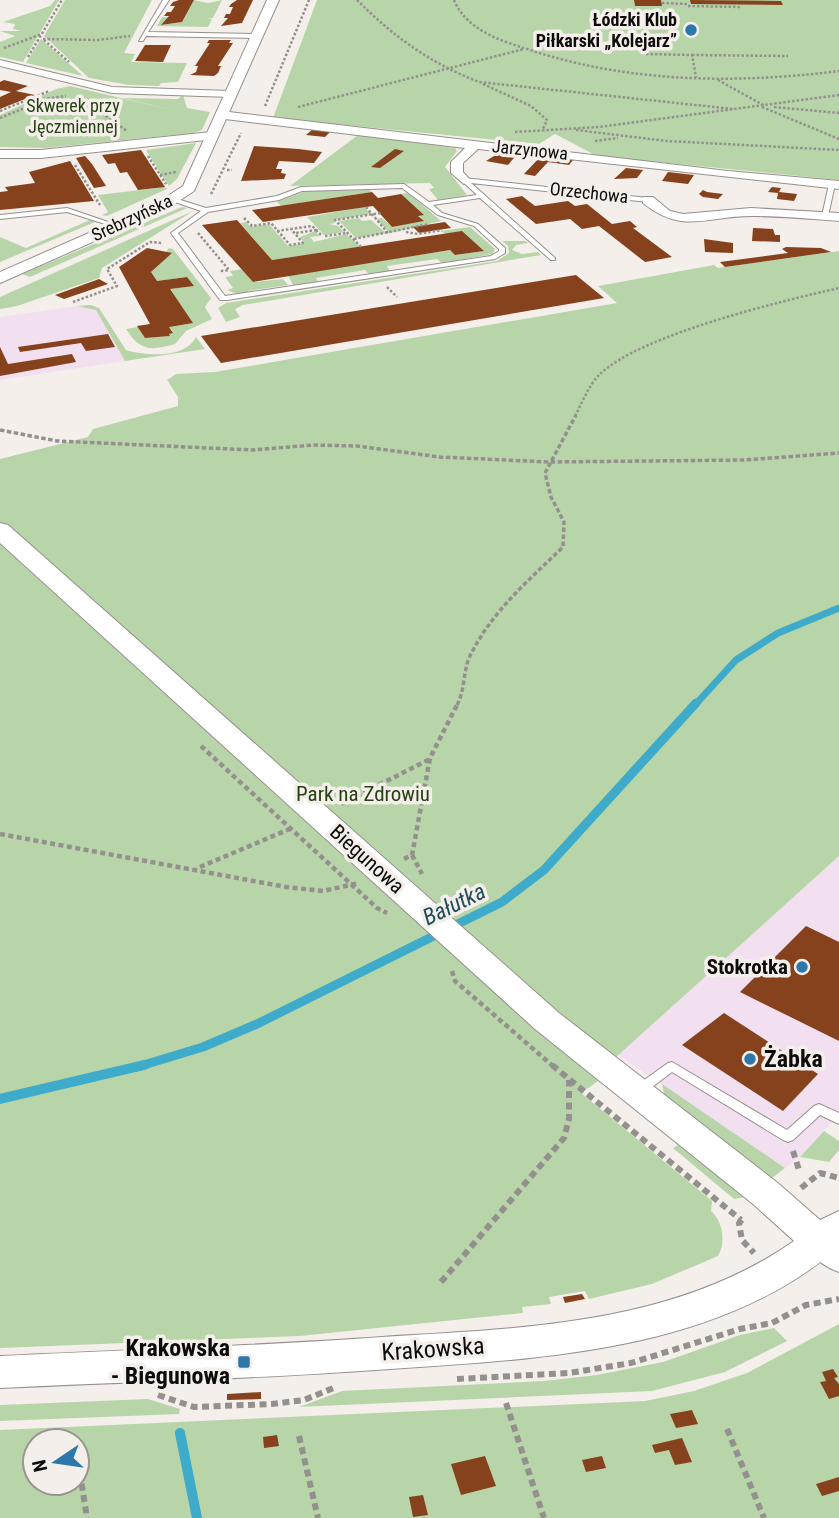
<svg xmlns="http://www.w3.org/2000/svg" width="839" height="1518" font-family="'Roboto Condensed',sans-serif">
<rect width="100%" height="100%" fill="#f5efeb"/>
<g fill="#f2dff0">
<polygon points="77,306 96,310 125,361 0,380 0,317"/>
<polygon points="839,856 839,1114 800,1157 785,1168 618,1055"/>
</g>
<g fill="#b8d5aa" fill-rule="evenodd">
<polygon points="55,0 59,0 23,62 0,57 0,42 15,36 0,31 21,31 13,29 15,24 3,22 50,6"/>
<polygon points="65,0 152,0 124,53 135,54 131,62 187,63 178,82 161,83 159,86 129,85 89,78 44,36"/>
<polygon points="194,0 208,3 222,0 213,18 207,18 212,19 208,27 157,26 162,17 169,17 162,25 182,22"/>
<polygon points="317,0 839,0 839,180 597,156 555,134 539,144 273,118"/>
<polygon points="41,39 83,76 26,63"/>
<polygon points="70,86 176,111 123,98 178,99 183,95 187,108 210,112 202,130 193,133 45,148 0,147 0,115 56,89"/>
<polygon points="358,135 455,148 457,151 445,167 467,195 438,200 429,189 434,188 430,183 290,186"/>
<polygon points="196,143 177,179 169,186 146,150"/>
<polygon points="165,187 167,189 107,216 102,215 108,212 98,195"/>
<polygon points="369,190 372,192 281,206 277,202 306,191"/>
<polygon points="406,193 410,194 441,221 390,233 376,219 382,218 392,227 423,221 401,194"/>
<polygon points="182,207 187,208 30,277 22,274"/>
<polygon points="364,207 371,214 334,220 335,223 329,224 338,226 344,232 324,235 307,217"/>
<polygon points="193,211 102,268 99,278 17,306 0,309 0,297"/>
<polygon points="359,218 362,221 371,220 386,233 356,238 339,221"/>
<polygon points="90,220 95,222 0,262 0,237 26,248"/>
<polygon points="246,222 251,227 269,224 288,246 305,243 300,237 315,231 320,236 310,237 314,242 346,234 360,247 272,260 240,223"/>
<polygon points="470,227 495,249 493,254 442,263 437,259 387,266 391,272 370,275 365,270 316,278 319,283 294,287 288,275 450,250 456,255 483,251 440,231"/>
<polygon points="502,241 526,241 528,243 516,245 512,250 522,254 538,252 541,255 243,305 235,309 240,317 226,322 218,308 226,303 497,261 509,253 508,246"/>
<path d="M 169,248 L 173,249 L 211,298 L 205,307 L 212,319 L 186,331 L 175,344 C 150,351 140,351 126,329 L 138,327 L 145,338 L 170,336 L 169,334 L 173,332 L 169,327 L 170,289 L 193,286 L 187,277 L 157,281 L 151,272 L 159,265 L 158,263 Z"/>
<path d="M 839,251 L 839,856 L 615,1058 L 601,1079 L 581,1093 L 712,1201 L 711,1211 C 723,1221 726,1242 718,1256 L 652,1284 L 589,1299 L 585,1291 L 549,1297 L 551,1304 L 522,1307 L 523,1313 L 300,1336 L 0,1348 L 0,459 L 88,437 L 93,429 L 178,406 L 178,397 L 167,380 L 176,374 L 215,372 L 617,303 L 598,286 L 714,265 L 718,268 Z"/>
<polygon points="243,269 253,282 283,279 288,285 248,291 250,294 237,294 227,290 233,288 225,277 233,276 230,271"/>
<path d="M 91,305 L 99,308 L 126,350 C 146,356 185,359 196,337 L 205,349 L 125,361 L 96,310 L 77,306 Z"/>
<polygon points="662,1084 785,1168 772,1178 758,1171 665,1098"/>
<polygon points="824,1131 839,1141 839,1150 829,1162 800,1157"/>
<polygon points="678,1145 740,1194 745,1197 734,1199 673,1148"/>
<path d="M 839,1324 L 839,1518 L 0,1518 L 0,1430 L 645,1401 L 694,1391 L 747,1373 ZM 35,1441 L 77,1441 L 77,1483 L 35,1483 Z"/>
<polygon points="774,1328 787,1341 725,1372 652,1391 299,1407 342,1391 544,1381 597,1375 663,1362 740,1335"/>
<polygon points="148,1399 180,1409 179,1414 0,1421 0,1405"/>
</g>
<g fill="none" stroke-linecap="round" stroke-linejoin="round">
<polyline stroke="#3dabc9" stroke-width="7" points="695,705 736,660 778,633 839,608"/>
<polyline stroke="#3dabc9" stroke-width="9" points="137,1067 203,1047 257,1024 502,902 544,870 696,703"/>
<g stroke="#3dabc9" stroke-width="10">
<polyline points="0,1099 144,1065"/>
<polyline points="180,1433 197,1518"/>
</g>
</g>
<g fill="#86411d">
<polygon points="179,0 194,0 182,22 161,25 169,16 164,16 167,12 171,12 175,6 170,6 173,2"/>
<polygon points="237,0 253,0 242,23 221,26 228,18 224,18 226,14 230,14 233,7 229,7 231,4"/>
<polygon points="634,0 661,0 662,6 635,6"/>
<polygon points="690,0 781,1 783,5 691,4"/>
<polygon points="209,40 231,40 229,43 233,43 218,66 221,66 218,73 214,76 190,75 196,72 198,66 195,66 210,43 207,43"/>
<polygon points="145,45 171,45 163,62 135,61"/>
<polygon points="4,80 28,86 16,91 35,95 0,109 0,97 11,92 0,90 0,82"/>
<polygon points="313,129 331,131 325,137 306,135"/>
<polygon points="254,146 298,149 322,152 314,163 279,161 276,169 282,169 281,173 286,174 284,179 241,181"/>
<polygon points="395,149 404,151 380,168 371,167"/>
<polygon points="141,150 165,187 138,190 127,172 120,173 115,163 108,164 102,155"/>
<polygon points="502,151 518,153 508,165 486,161"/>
<polygon points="85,156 92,164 106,186 94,188 76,158"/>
<polygon points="541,156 573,160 569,165 548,162 535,176 524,174"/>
<polygon points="70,161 94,201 0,210 0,192 8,191 5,187 35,183 29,172"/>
<polygon points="626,168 643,170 637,178 614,179"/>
<polygon points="668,172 694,175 688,184 662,181"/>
<polygon points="772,187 781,188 779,192 797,194 796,197 794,201 777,199 778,193 768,192"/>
<polygon points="703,190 707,192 723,194 718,199 703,197 699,194"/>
<polygon points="372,192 378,198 401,194 424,215 418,216 424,221 392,227 373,206 263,222 252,210"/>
<polygon points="522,196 535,206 568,201 575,206 587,204 612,224 630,221 637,227 633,228 672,257 645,262 599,226 582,229 570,219 536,224 506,199"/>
<polygon points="237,220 272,260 462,231 484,251 455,255 450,250 253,282 202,225"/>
<polygon points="445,222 451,228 419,233 413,227"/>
<polygon points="753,228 773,229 775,235 780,235 780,242 752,241"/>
<polygon points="704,239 733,243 733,253 705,252"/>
<polygon points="786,247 821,248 831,252 725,267 720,262 788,253 782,249"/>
<polygon points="147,248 172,253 151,272 157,281 187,277 194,286 170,289 193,323 169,327 173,333 169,334 170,336 145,338 137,326 150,324 119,267"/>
<polygon points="576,275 604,298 221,363 201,336"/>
<polygon points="99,279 108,284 64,299 55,295"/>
<polygon points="108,334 115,347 86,351 81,343 20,352 18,347"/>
<polygon points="0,347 8,364 72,354 76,362 0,376"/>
<polygon points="806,926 839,942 839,1041 740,992"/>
<polygon points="724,1013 818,1074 783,1111 682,1045"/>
<polygon points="582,1294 585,1299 565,1303 563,1297"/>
<polygon points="833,1369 838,1377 834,1378 839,1384 839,1396 829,1399 820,1382 826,1381 822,1372"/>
<polygon points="261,1392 261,1399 227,1400 227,1394"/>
<polygon points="692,1410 698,1424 676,1428 670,1414"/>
<polygon points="277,1435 279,1446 264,1448 263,1437"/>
<polygon points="682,1438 692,1462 675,1465 669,1450 655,1453 652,1445"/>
<polygon points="485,1456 496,1486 461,1495 451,1464"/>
<polygon points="602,1456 606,1468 586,1472 582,1460"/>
<polygon points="839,1477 839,1491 822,1496 816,1484"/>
<polygon points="423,1495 428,1515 413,1517 409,1497"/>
</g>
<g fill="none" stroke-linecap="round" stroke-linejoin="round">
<g stroke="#96908d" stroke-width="2">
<g id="service">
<polygon points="163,0 169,0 148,32 257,34 260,36 257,38 146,36 143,41 139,41"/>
<path d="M 464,178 L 648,198 L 651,200 L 648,202 L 471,183 L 555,258 L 555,260 L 551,260 L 480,198 L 433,205 L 442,213 L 478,224 L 505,248 L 505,253 L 495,259 L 227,300 L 220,300 L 171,233 L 201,211 L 172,201 L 172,199 L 174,198 L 206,208 L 277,196 L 301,187 L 404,184 L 429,202 L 477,195 L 462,181 L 462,179 ZM 402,188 L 438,215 L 474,226 L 499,249 L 499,251 L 491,256 L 225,296 L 178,233 L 208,212 L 279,200 L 302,191 Z"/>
<polygon points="832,182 835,184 828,216 825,218 822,216 829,184"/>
<polygon points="67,208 120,226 115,227 67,212 0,219 0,215"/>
<polygon points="672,1062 787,1130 814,1106 819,1104 839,1113 839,1124 820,1115 793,1140 788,1142 783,1140 672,1072 643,1094 638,1096 633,1094 632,1091 633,1088 668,1063"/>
</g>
</g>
<g stroke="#96908d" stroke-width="2">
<g id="minor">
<polygon points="0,60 112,87 231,91 237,94 231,97 112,93 0,66"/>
<polygon points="221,111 728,171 839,181 839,189 478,149 463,163 463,172 470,180 464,184 451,173 451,162 465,148 217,118 217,112"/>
<polygon points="211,132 217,136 215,139 41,158 0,158 0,150 41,150"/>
<path d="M 643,197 L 653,197 L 670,211 L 683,214 L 751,208 L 839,213 L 839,221 C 810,219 781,216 752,216 C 707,216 682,235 643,203 Z"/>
</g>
</g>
<g stroke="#96908d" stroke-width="2">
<g id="tertiary">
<polygon points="267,0 279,0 194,191 167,209 0,283 0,272 157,203 183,186"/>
<path d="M 820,1229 L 839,1240 L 839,1272 C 824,1267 811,1256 804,1242 L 809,1233 Z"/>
</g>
</g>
<g stroke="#96908d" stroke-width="2">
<path id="secondary" d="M 0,523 L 8,525 L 559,1013 L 779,1184 L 820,1220 L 839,1211 L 839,1247 C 714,1355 532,1359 376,1370 C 251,1379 125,1382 0,1388 L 0,1356 C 127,1350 255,1346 382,1337 C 523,1328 674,1325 794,1241 L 753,1204 L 535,1029 L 0,543 Z"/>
</g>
<g stroke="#94908d" stroke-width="2.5" stroke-dasharray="2.5 2" stroke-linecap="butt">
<path d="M 357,0 C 394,37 430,63 479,82 L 733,109"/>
<path d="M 454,0 C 466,29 498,40 527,49 C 628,83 734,84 839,71"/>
<polyline points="662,3 687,4"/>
<polyline points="688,6 740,7"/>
<polyline points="43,39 98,40 130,36"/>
<polyline points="44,40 69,62"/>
<polyline points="4,48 42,34"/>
<polyline points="646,54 692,55 696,77"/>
<polyline points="692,55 788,56"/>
<polyline points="28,57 62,0"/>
<polyline points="718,80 765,106"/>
<polyline points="483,84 531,106 547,120 543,129"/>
<polyline points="90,100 94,133"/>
<polyline points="25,101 66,96"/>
<polyline points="95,102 100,112 127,131"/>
<polyline points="265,106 309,0"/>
<polyline points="298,107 524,49"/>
<polyline points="762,107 839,139"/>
<polyline points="774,107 839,113"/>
<polyline points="0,111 49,91"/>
<polyline points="0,118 32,105 79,100"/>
<polyline points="576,130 667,141 839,150"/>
<polyline points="515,132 599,127 839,95"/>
<polyline points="595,141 618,138"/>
<polyline points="148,156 166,184"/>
<polyline points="75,165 100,205"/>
<polyline points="227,170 232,170"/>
<polyline points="160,175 176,172"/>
<polyline points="211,194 241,133"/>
<polyline points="366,207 388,233"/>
<polyline points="244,218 252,226 271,223 290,245 303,243 291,229"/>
<polyline points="316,230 321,235"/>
<polyline points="277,231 312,226 316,230 296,233"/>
<polyline points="406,232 418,234 442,230"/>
<polyline points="198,233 229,270 220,271"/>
<polyline points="325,236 347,233"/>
<polyline points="354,239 429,224"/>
<polyline points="361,247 335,220 381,213"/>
<polyline points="387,287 397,297"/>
<polyline points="73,302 117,286 107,269 150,242 162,243"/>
<path d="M 575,416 C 582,403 589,385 599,375 C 639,335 782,301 839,288"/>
</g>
<g stroke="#94908d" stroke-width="3.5" stroke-dasharray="4.5 2.5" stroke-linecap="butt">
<polyline points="0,430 57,441 252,450 314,445 357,446 440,457 549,462 744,460 839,453"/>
<path d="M 457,705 C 465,690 463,673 469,658 C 491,612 527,582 563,547 L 564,522 L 551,497 L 545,473 L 576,415"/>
</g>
<g stroke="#94908d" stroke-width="4.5" stroke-dasharray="5 3.5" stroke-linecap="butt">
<polyline points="201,746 377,908 387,913"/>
<polyline points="341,804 430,759"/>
<polyline points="0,834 286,887 323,891 359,883"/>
<polyline points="412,855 422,874"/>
<polyline points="404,859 412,855 430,758 458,703"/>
<polyline points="200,867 292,828"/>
<polyline points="452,971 455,981 554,1067"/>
</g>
<g stroke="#94908d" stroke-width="6" stroke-dasharray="7 4.5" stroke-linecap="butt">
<polyline points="552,1065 741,1220"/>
<polyline points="793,1151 799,1170"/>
<polyline points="801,1188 820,1173 839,1178"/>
<polyline points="742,1220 739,1223 742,1240 754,1253"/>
<polyline points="441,1282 564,1138 569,1119 569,1080"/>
<polyline points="457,1379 569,1373 631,1363 740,1329 772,1323 806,1305 839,1299"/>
<polyline points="158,1395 194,1407 272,1404 304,1400 336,1387"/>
<polyline points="506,1403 544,1518"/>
<polyline points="727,1429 764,1518"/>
<polyline points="299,1436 318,1518"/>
<polyline points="78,1461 87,1518"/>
</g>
<use href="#service" fill="#fff" fill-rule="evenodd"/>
<use href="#minor" fill="#fff" fill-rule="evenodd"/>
<use href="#tertiary" fill="#fff" fill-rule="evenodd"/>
<use href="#secondary" fill="#fff" fill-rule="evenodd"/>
</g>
<g fill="#2e77ab" stroke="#f5efeb" stroke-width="2.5">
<circle cx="691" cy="30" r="7"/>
<circle cx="802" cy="967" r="7"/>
<circle cx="750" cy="1059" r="7"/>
<rect x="237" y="1355" width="14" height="14" rx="3.5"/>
</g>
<g text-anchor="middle" stroke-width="7" stroke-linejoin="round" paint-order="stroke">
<g font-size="18" font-weight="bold" fill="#0e0c0b" stroke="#f5efeb" text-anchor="end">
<text x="677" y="26">Łódzki Klub<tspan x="677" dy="21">Piłkarski „Kolejarz”</tspan></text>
</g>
<g font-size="18" fill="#254213" stroke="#f5efeb">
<text x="73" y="112">Skwerek przy<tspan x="73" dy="21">Jęczmiennej</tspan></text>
</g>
<g font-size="18" fill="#0e0c0b" stroke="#f5efeb">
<text transform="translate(530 150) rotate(6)" y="6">Jarzynowa</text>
<text transform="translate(589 193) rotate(6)" y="6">Orzechowa</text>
<text transform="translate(132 218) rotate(-25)" y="6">Srebrzyńska</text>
</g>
<g font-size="21" fill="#254213" stroke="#f5efeb">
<text x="363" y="801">Park na Zdrowiu</text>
</g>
<g font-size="21" fill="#0e0c0b" stroke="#f5efeb">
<text transform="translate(367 859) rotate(42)" y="7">Biegunowa</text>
</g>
<g font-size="21" font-weight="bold" fill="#0e0c0b" stroke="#f5efeb" text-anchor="end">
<text x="788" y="974">Stokrotka</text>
</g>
<g font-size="23" font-style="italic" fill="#1f4d5a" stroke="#f5efeb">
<text transform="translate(454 904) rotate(-26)" y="8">Bałutka</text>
</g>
<g font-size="24" font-weight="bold" fill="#0e0c0b" stroke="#f5efeb" text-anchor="start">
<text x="764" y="1067">Żabka</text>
<text x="230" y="1356" text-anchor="end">Krakowska<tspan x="230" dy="28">- Biegunowa</tspan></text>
</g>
<g font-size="24" fill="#0e0c0b" stroke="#f5efeb">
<text transform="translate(433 1349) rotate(-4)" y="8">Krakowska</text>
</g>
</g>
<g transform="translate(56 1462) rotate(257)"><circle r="33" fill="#f5efeb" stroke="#999491" stroke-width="2"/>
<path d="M0-5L12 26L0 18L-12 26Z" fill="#2e77ab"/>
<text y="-10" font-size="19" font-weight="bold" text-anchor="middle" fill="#0e0c0b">N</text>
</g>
</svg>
